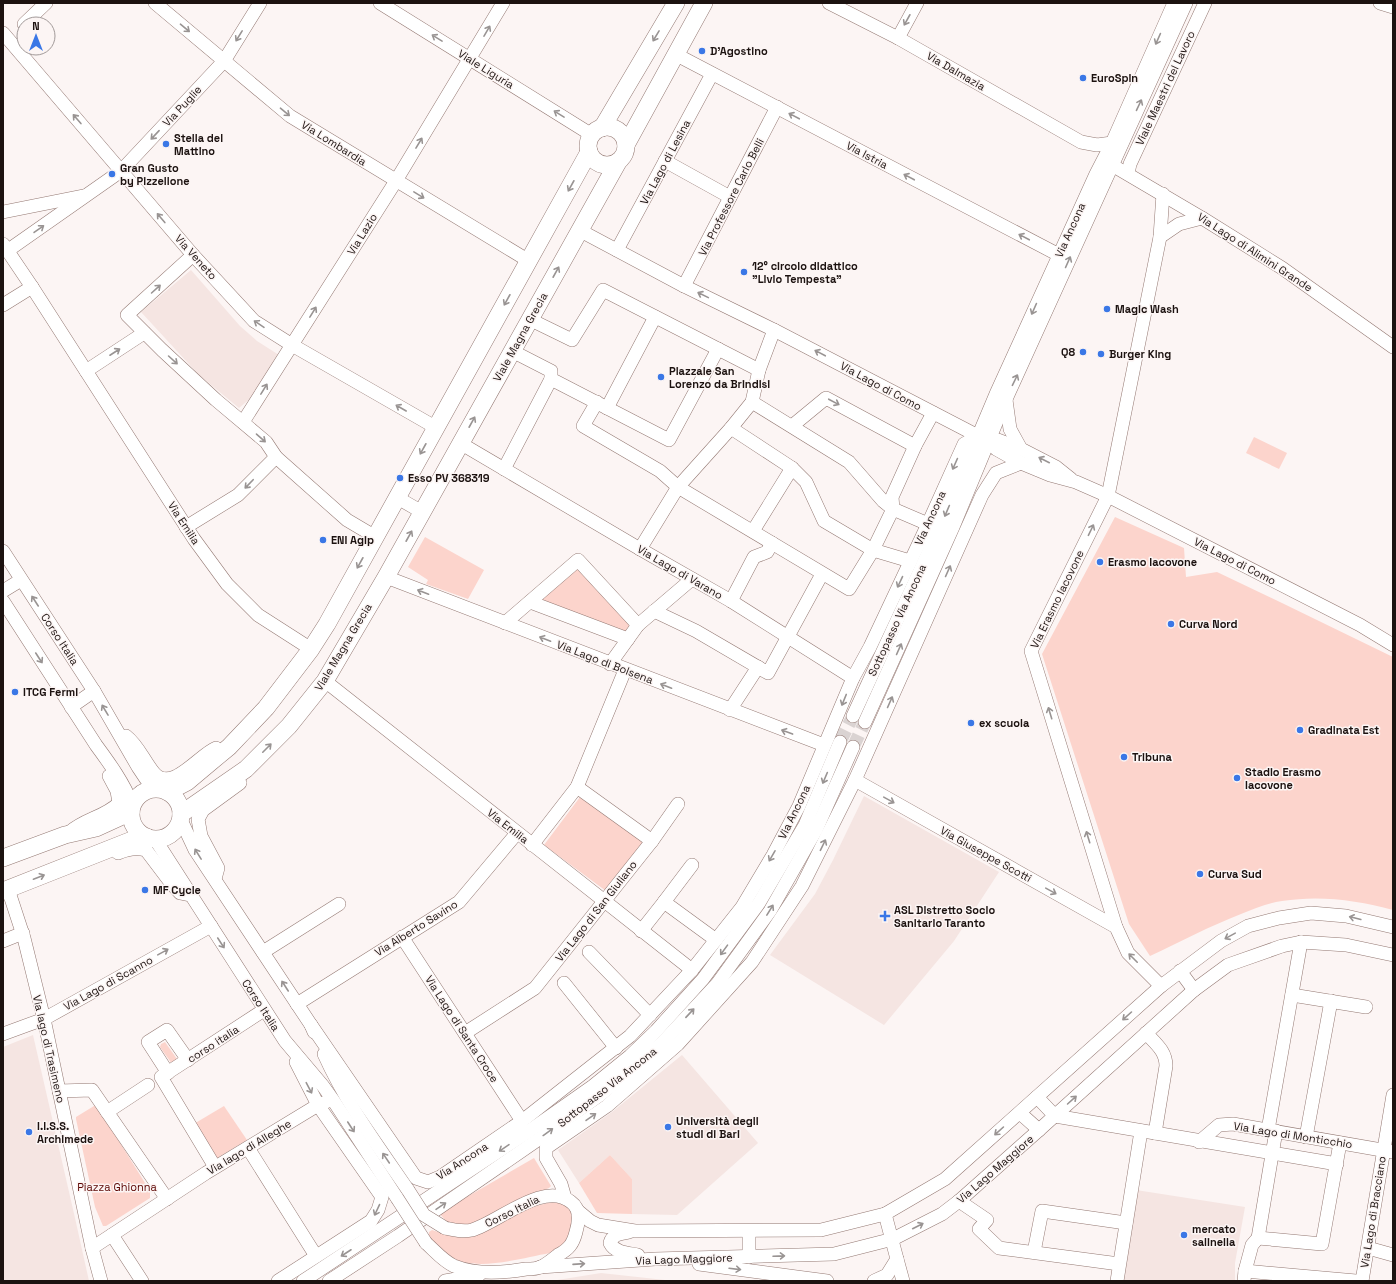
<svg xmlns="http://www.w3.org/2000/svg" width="1396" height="1284" font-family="'Space Grotesk',sans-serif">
<rect width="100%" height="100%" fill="#fcf5f4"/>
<g fill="#f5e5e2">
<polygon points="191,270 240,326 257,341 279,355 257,393 239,408 199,375 141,312"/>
<polygon points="864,796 999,872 954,941 884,1025 770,955 815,894 833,860"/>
<polygon points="33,1035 75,1218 89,1281 3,1281 3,1047"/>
<polygon points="682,1055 758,1143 677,1215 632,1214 632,1179 610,1155 579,1183 558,1150 612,1112"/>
<polygon points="1136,1190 1245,1207 1235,1263 1235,1280 1241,1281 1121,1281"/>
<polygon points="601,1273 674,1281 551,1281"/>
</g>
<g fill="#fcd4cc">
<polygon points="1254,437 1287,453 1279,469 1246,453"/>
<path d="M 1115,517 L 1184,548 L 1186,577 L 1217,572 L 1282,603 L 1393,657 L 1393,910 C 1357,900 1319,895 1282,901 C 1268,903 1254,909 1241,914 C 1210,926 1180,942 1150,956 L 1129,924 L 1042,654 Z"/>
<polygon points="425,537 484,570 468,599 426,584 428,580 408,567"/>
<polygon points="577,565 635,626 629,635 542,602 540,596"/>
<polygon points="580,797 643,842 606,891 544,845"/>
<polygon points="165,1042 177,1059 172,1064 160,1047 161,1044"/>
<polygon points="94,1106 96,1106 99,1109 150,1191 150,1198 106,1226 103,1226 95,1207 76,1119 76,1117"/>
<polygon points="224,1106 247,1140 214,1160 192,1125"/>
<polygon points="610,1155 632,1179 632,1214 597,1213 579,1183"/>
<polygon points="534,1158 551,1186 549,1188 469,1226 454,1224 446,1221 439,1213"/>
<path d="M 558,1200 L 571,1208 C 572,1214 574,1222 573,1227 C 572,1238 559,1250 550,1253 C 522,1258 480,1271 454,1259 C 444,1254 436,1244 429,1236 L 429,1232 L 432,1230 L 441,1233 Z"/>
</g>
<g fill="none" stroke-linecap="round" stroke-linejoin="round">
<g stroke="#dad3d2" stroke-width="13" stroke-dasharray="13 6" stroke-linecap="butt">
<polyline points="840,742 853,716"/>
<polyline points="853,747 865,722"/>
</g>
<g stroke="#947973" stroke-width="14">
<g id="minor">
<polyline points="155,3 290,116 529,261"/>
<polyline points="380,3 592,135"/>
<polyline points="829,3 898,38 1081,142 1097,145 1112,143"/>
<polyline points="1380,3 1393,7"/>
<polyline points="24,24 46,3"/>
<polyline points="3,33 193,255 254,321 292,345 435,427"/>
<polyline points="898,38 917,3"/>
<polyline points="675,54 1059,255"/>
<polyline points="665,161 730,197"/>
<polyline points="1112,165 1202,218 1282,268 1393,347"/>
<polyline points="1128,173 1130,164 1205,3"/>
<polyline points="3,212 83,196"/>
<polyline points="579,230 684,286 774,330 978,436 989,442 996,449 1021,463 1050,475 1076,482 1108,496 1360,625 1393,645"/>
<polyline points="1160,237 1179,224 1202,218"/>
<polyline points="3,244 32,287 194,539 227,584 258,615 311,649"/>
<polyline points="617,250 712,74"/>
<polyline points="7,251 121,171 224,61 260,3"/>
<polyline points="193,255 127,315 162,350 216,400 266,442 276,457 347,520 374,536"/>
<polyline points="684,286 777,107"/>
<polyline points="3,305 32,287"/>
<polyline points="529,319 572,340 603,290 759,370"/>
<polyline points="512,351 551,371 551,379 669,440 718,349"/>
<polyline points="86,371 144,333"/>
<polyline points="1006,400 1010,429 1021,449 1056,467 1071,479"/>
<polyline points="597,402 583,426 660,471 678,487 849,589 873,550 893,509 892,497 915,446 933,413"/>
<polyline points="752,402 849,462 883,501 893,509 928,524"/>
<polyline points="607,408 655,317"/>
<polyline points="243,422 394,184 503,3"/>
<polyline points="792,426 826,398 915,446"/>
<polyline points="731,428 792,468 806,482 824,521 873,550 910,561"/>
<polyline points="989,442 998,440 1021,449"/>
<polyline points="460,443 640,549 731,601 853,678"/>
<polyline points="504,469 551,379"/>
<polyline points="396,497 422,512"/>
<polyline points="186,527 238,495 276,457"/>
<polyline points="753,531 792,468"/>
<polyline points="640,549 678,487 731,428 752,402 759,370 774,330"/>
<polyline points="3,551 94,691 138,767 146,779 157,788"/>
<polyline points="386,577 824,745"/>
<polyline points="3,591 21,580"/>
<path d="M 3,601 L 96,745 C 110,764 123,782 132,804"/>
<polyline points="731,601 754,557 767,552 772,543"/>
<polyline points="530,602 628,639"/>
<polyline points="654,611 696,631 768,673 822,574"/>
<polyline points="505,623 578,560 638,625"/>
<polyline points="610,664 638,625 692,579"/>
<polyline points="325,681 692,970"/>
<polyline points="71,707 94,691"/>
<polyline points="730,710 758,667"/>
<polyline points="853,716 940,527 996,394 1096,174 1112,143 1174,3"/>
<polyline points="865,722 953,527 1006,399 1186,3"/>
<path d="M 126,736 C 138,745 144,761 154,773 C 171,794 200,754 216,748"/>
<polyline points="855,780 1116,927"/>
<polyline points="181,820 195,850 311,1025 314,1032"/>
<path d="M 70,832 C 84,819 105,817 119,803 L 117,791 L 109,776"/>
<polyline points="155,839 285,1041 323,1086 333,1100 397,1198"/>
<polyline points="652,841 678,804"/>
<polyline points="532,845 577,787 625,670"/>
<path d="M 118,853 C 127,849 136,847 146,850 L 171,883 L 180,893 L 190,895"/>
<polyline points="692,865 664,902 716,940"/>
<polyline points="215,879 218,868 201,836 198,819 203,810 240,783"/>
<polyline points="8,889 24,938 44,1019 92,1248 101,1281"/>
<polyline points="641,931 664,902"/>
<polyline points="402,937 522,1121"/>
<polyline points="3,941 23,933"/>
<polyline points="263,952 339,904"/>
<polyline points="589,952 650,1015"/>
<polyline points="1180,971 1194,990"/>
<polyline points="564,983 616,1048"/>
<polyline points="1161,986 1128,953 1116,927 1031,651 1108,496 1160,237 1163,194"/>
<polyline points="1292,995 1366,1007"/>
<polyline points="297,1004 459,902 517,833"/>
<polyline points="311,1025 416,1178 428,1182 440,1177 522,1121 630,1036 692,970 742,907 773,855 799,806 853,678 870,647 928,524 964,444 978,436"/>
<polyline points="465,1033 535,988 652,841 577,787"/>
<path d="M 1146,1033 C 1156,1044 1166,1051 1166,1066 L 1155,1133"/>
<polyline points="3,1034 44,1019 211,926"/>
<path d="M 324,1054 C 346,1103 378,1146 408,1190"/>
<polyline points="168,1073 148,1042 167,1030 188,1060"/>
<polyline points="59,1091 92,1090 167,1199"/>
<polyline points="1037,1097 1055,1116 1337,1164"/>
<polyline points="107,1112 148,1085"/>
<polyline points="1020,1113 1039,1130"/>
<polyline points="1268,1130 1301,942"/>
<polyline points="1306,1137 1331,1001"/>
<polyline points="1199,1142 1219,1125 1233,1124 1393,1152"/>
<polyline points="248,1148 316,1256"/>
<polyline points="215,1167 161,1077 264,1010"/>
<polyline points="565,1198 561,1184 546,1158 546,1148 607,1106 678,1044 752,962 802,886 855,780 982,495 996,473 1021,463"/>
<polyline points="959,1201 987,1220 979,1229 999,1248 1119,1264"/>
<polyline points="578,1211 590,1221 598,1225 635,1231 821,1230 885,1214 945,1179 1161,986 1221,941 1248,926 1279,918 1311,913 1346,916 1393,927"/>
<path d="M 629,1232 C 621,1234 612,1234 610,1243 C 615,1253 628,1253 638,1255"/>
<polyline points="112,1235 142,1281"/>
<polyline points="1258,1238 1322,1244 1340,1143"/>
<path d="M 426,1243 C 435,1251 443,1261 454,1266 C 476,1275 503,1273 526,1269 C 530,1269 536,1269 541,1267 C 547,1264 553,1259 558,1255 C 569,1249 573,1244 576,1232 C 579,1222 581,1209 571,1202 C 544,1180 499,1222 472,1230 C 463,1232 454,1230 445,1228"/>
<polyline points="92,1248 206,1173 318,1105 326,1102"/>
<polyline points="1368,1248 1393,1255"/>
<polyline points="1034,1252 1042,1211 1126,1223"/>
<polyline points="749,1257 749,1231"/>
<polyline points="897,1259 903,1281"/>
<polyline points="699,1264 827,1281"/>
<polyline points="540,1267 655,1259 834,1254 893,1239 942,1214 959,1201 1039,1130 1194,990 1228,965 1282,946 1301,942 1346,945 1393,955"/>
<polyline points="1245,1271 1356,1281"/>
<polyline points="278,1281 371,1221 378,1210 382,1197 318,1105 296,1062"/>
<polyline points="303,1281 529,1131 593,1086 630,1056 656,1031 703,979 759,903 805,825 840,742"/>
<polyline points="329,1281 398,1236 536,1141 600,1095 637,1065 664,1041 717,984 770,911 816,830 853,747"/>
<polyline points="445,1281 479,1275"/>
<polyline points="874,1281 887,1275 897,1259 885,1214"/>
<polyline points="1117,1281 1141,1131"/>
<polyline points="1244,1281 1245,1271 1252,1245 1258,1238 1276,1131"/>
<polyline points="1362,1281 1393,1095"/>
</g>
</g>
<g stroke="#947973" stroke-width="18">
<g id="major">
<circle cx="607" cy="146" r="19"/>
<polyline points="602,128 676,3"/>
<polyline points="626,145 704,3"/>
<circle cx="156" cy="814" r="25"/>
<polyline points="168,792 187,782 212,761 229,747 266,708 311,649 327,624 589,152"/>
<polyline points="181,814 246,769 289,726 325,681 386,577 618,162"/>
<polyline points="3,858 65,835 96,828 131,812"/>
<polyline points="3,891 132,840 147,837"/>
</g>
</g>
<use href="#minor" stroke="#fff" stroke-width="13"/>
<use href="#major" stroke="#fff" stroke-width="17"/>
<g stroke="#947973" stroke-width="14" stroke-linecap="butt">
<g id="minor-bridge">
<polyline points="408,1190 424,1215 445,1228"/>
<polyline points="397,1198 426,1243"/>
</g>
</g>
<use href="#minor-bridge" stroke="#fff" stroke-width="13"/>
</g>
<defs><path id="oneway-shaft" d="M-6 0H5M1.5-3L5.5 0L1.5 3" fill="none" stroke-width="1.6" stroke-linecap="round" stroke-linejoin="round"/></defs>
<g stroke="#999493">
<use href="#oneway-shaft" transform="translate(907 20) rotate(119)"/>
<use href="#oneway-shaft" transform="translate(185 28) rotate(40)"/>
<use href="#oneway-shaft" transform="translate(487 31) rotate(-60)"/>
<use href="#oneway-shaft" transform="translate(239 36) rotate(122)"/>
<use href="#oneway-shaft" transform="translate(656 36) rotate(121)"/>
<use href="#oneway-shaft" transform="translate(437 38) rotate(-148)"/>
<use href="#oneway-shaft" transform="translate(1158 39) rotate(114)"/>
<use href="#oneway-shaft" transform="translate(1139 105) rotate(-65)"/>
<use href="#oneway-shaft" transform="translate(285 112) rotate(40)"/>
<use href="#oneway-shaft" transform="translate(559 114) rotate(-148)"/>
<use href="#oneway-shaft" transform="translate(794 116) rotate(-152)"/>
<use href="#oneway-shaft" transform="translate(77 119) rotate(-131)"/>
<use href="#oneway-shaft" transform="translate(155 135) rotate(133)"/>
<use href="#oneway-shaft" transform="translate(419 143) rotate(-59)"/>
<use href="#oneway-shaft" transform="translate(909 177) rotate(-152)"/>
<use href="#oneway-shaft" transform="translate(571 186) rotate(119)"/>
<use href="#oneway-shaft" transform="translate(419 195) rotate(31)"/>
<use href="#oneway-shaft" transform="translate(161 218) rotate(-130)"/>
<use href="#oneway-shaft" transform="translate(39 229) rotate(-35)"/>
<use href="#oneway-shaft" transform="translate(1024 237) rotate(-152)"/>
<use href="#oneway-shaft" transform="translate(1068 262) rotate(-66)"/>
<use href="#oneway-shaft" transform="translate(556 272) rotate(-61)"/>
<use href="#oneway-shaft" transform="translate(156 289) rotate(-42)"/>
<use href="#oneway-shaft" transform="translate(703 295) rotate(-154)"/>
<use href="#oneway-shaft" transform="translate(507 300) rotate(119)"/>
<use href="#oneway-shaft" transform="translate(1034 309) rotate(114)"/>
<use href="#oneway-shaft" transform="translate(313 312) rotate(-58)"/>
<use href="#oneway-shaft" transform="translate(259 324) rotate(-146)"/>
<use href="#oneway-shaft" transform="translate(115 352) rotate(-33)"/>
<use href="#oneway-shaft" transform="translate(820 353) rotate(-152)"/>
<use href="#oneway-shaft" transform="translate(173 360) rotate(42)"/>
<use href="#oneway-shaft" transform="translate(1015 380) rotate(-64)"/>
<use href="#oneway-shaft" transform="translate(264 389) rotate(-58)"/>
<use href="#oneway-shaft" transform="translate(834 402) rotate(28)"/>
<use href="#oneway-shaft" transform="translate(401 408) rotate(-150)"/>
<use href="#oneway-shaft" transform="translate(472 422) rotate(-61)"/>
<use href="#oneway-shaft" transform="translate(261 438) rotate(41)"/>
<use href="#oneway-shaft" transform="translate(423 449) rotate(119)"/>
<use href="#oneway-shaft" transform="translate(1044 460) rotate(-153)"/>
<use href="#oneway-shaft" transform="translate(955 464) rotate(114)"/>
<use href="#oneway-shaft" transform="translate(249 484) rotate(134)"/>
<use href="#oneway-shaft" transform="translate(947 511) rotate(113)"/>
<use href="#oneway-shaft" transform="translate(1091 530) rotate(-64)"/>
<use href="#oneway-shaft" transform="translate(409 536) rotate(-61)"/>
<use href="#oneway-shaft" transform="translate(360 563) rotate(119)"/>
<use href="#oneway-shaft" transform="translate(948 571) rotate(-66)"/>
<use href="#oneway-shaft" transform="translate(900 582) rotate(115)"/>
<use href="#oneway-shaft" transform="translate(423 592) rotate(-159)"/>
<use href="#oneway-shaft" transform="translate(35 601) rotate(-123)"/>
<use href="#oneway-shaft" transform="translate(545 639) rotate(-159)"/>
<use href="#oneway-shaft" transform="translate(899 649) rotate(-66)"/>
<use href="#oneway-shaft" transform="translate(39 658) rotate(57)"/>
<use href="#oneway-shaft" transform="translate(666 686) rotate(-159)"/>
<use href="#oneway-shaft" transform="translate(844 700) rotate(112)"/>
<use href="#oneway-shaft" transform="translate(890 702) rotate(-66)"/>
<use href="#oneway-shaft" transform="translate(105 710) rotate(-121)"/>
<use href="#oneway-shaft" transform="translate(1050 713) rotate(-107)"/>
<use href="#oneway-shaft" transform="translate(787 732) rotate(-160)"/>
<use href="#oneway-shaft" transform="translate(267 748) rotate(-45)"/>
<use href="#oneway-shaft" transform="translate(825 778) rotate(113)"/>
<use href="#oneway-shaft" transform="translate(889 800) rotate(29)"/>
<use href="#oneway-shaft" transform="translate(1088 837) rotate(-107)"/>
<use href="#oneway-shaft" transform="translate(823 845) rotate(-64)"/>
<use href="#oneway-shaft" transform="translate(198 854) rotate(-122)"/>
<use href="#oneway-shaft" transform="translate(772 856) rotate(120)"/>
<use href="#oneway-shaft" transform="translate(39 877) rotate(-21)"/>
<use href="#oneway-shaft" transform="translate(1051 891) rotate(29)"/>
<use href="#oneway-shaft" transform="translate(770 910) rotate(-58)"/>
<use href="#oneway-shaft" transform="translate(1355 918) rotate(-166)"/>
<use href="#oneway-shaft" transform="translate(1230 936) rotate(151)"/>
<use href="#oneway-shaft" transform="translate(221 943) rotate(57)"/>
<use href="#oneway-shaft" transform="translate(724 950) rotate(126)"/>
<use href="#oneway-shaft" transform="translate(163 952) rotate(-29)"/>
<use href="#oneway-shaft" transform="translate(1133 958) rotate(-135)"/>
<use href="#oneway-shaft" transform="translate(285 986) rotate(-123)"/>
<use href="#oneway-shaft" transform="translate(690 1013) rotate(-47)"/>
<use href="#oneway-shaft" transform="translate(1127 1016) rotate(138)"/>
<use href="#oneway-shaft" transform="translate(309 1088) rotate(62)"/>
<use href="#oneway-shaft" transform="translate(1072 1100) rotate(-42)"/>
<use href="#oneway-shaft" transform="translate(591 1117) rotate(-35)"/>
<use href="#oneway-shaft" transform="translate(351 1127) rotate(57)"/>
<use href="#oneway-shaft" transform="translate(999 1131) rotate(138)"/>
<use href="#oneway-shaft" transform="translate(548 1132) rotate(-36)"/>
<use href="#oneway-shaft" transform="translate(504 1148) rotate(146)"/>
<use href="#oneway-shaft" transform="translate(386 1158) rotate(-124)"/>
<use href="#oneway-shaft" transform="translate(441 1206) rotate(-34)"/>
<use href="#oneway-shaft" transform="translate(377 1210) rotate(115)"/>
<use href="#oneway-shaft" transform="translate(918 1226) rotate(-27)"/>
<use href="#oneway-shaft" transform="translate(346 1253) rotate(147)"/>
<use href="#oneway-shaft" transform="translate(779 1256) rotate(-2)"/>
<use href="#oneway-shaft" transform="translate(579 1264) rotate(-4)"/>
<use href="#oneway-shaft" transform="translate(735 1269) rotate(7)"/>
</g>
<g fill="#3a77e6" stroke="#fcf5f4" stroke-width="1.5">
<circle cx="702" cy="51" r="4"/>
<circle cx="1083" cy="78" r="4"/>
<circle cx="166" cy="144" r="4"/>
<circle cx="112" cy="174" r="4"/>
<circle cx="744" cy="272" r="4"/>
<circle cx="1107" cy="309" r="4"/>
<circle cx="1083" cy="352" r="4"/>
<circle cx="1101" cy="354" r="4"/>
<circle cx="661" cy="377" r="4"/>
<circle cx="400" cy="478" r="4"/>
<circle cx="323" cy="540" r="4"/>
<circle cx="1100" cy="562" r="4"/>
<circle cx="1171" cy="624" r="4"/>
<circle cx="15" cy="692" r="4"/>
<circle cx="971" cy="723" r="4"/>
<circle cx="1300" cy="730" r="4"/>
<circle cx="1124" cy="757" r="4"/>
<circle cx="1237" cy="778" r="4"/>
<circle cx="1200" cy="874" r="4"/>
<circle cx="145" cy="890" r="4"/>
<path d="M883 910h4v4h4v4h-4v4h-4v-4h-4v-4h4z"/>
<circle cx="668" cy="1127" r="4"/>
<circle cx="29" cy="1132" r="4"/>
<circle cx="1184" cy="1235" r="4"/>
</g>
<g text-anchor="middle" stroke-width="3" stroke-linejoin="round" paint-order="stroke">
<g font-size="11" font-weight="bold" fill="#1c1210" stroke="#fcf5f4" text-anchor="start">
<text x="710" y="55">D'Agostino</text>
<text x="1091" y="82">EuroSpin</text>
<text x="174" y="142">Stella del<tspan x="174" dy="13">Mattino</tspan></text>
<text x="120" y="172">Gran Gusto<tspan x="120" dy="13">by Pizzellone</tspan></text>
<text x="752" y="270">12° circolo didattico<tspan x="752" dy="13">"Livio Tempesta"</tspan></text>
<text x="1115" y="313">Magic Wash</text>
<text x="1075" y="356" text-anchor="end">Q8</text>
<text x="1109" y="358">Burger King</text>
<text x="669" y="375">Piazzale San<tspan x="669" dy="13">Lorenzo da Brindisi</tspan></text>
<text x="408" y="482">Esso PV 368319</text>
<text x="331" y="544">ENI Agip</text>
<text x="1108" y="566">Erasmo Iacovone</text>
<text x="1179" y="628">Curva Nord</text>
<text x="23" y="696">ITCG Fermi</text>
<text x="979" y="727">ex scuola</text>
<text x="1308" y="734">Gradinata Est</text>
<text x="1132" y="761">Tribuna</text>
<text x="1245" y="776">Stadio Erasmo<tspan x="1245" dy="13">Iacovone</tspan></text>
<text x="1208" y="878">Curva Sud</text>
<text x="153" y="894">MF Cycle</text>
<text x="894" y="914">ASL Distretto Socio<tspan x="894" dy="13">Sanitario Taranto</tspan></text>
<text x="676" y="1125">Università degli<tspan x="676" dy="13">studi di Bari</tspan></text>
<text x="37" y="1130">I.I.S.S.<tspan x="37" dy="13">Archimede</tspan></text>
<text x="1192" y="1233">mercato<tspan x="1192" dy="13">salinella</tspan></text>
</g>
<g font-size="11" fill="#1c1210" stroke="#fcf5f4">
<text transform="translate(486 69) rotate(32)" y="4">Viale Liguria</text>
<text transform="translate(956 71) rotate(30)" y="4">Via Dalmazia</text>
<text transform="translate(1165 88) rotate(-65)" y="4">Viale Maestri del Lavoro</text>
<text transform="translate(182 106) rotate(-47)" y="4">Via Puglie</text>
<text transform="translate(334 143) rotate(32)" y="4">Via Lombardia</text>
<text transform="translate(867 155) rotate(28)" y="4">Via Istria</text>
<text transform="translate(665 162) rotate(-62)" y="4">Via Lago di Lesina</text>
<text transform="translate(731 197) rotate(-63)" y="4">Via Professore Carlo Belli</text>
<text transform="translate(1070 230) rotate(-66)" y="4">Via Ancona</text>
<text transform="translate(362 234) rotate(-58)" y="4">Via Lazio</text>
<text transform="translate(1255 252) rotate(33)" y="4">Via Lago di Alimini Grande</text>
<text transform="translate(196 257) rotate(48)" y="4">Via Veneto</text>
<text transform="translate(520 337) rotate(-61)" y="4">Viale Magna Grecia</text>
<text transform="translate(881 386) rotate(28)" y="4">Via Lago di Como</text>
<text transform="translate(930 518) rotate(-65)" y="4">Via Ancona</text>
<text transform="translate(184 523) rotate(57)" y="4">Via Emilia</text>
<text transform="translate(1235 561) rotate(27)" y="4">Via Lago di Como</text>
<text transform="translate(680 572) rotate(30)" y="4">Via Lago di Varano</text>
<text transform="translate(1057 599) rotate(-64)" y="4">Via Erasmo Iacovone</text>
<text transform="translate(897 620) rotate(-65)" y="4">Sottopasso Via Ancona</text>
<text transform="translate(60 639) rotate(57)" y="4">Corso Italia</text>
<text transform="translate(343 647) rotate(-59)" y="4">Viale Magna Grecia</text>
<text transform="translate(605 662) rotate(21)" y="4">Via Lago di Bolsena</text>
<text transform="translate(794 812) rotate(-64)" y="4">Via Ancona</text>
<text transform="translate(508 826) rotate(38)" y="4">Via Emilia</text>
<text transform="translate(986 854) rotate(29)" y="4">Via Giuseppe Scotti</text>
<text transform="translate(596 911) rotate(-52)" y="4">Via Lago di San Giuliano</text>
<text transform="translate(416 928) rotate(-32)" y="4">Via Alberto Savino</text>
<text transform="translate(108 983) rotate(-29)" y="4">Via Lago di Scanno</text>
<text transform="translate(261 1005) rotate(57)" y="4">Corso Italia</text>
<text transform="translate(462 1029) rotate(57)" y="4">Via Lago di Santa Croce</text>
<text transform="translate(213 1044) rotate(-33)" y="4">corso italia</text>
<text transform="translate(49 1049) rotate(77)" y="4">Via lago di Trasimeno</text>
<text transform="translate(607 1087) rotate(-38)" y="4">Sottopasso Via Ancona</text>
<text transform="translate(1293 1135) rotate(9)" y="4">Via Lago di Monticchio</text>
<text transform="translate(249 1147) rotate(-31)" y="4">Via lago di Alleghe</text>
<text transform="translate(462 1161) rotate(-33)" y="4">Via Ancona</text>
<text transform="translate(995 1169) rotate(-41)" y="4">Via Lago Maggiore</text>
<text transform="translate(512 1211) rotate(-26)" y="4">Corso Italia</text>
<text transform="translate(1373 1212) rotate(-81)" y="4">Via Lago di Bracciano</text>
<text transform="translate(684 1259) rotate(-2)" y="4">Via Lago Maggiore</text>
</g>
<g font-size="11" fill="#5b0400" stroke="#fcf5f4">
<text x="117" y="1191">Piazza Ghionna</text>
</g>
</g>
<rect width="1396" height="1284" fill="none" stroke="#1c1210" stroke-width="8"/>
<g transform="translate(36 36)"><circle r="19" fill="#fcf5f4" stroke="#a29a99"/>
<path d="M0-3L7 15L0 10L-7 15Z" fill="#3a77e6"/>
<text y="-6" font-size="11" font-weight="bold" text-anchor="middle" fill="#1c1210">N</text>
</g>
</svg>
